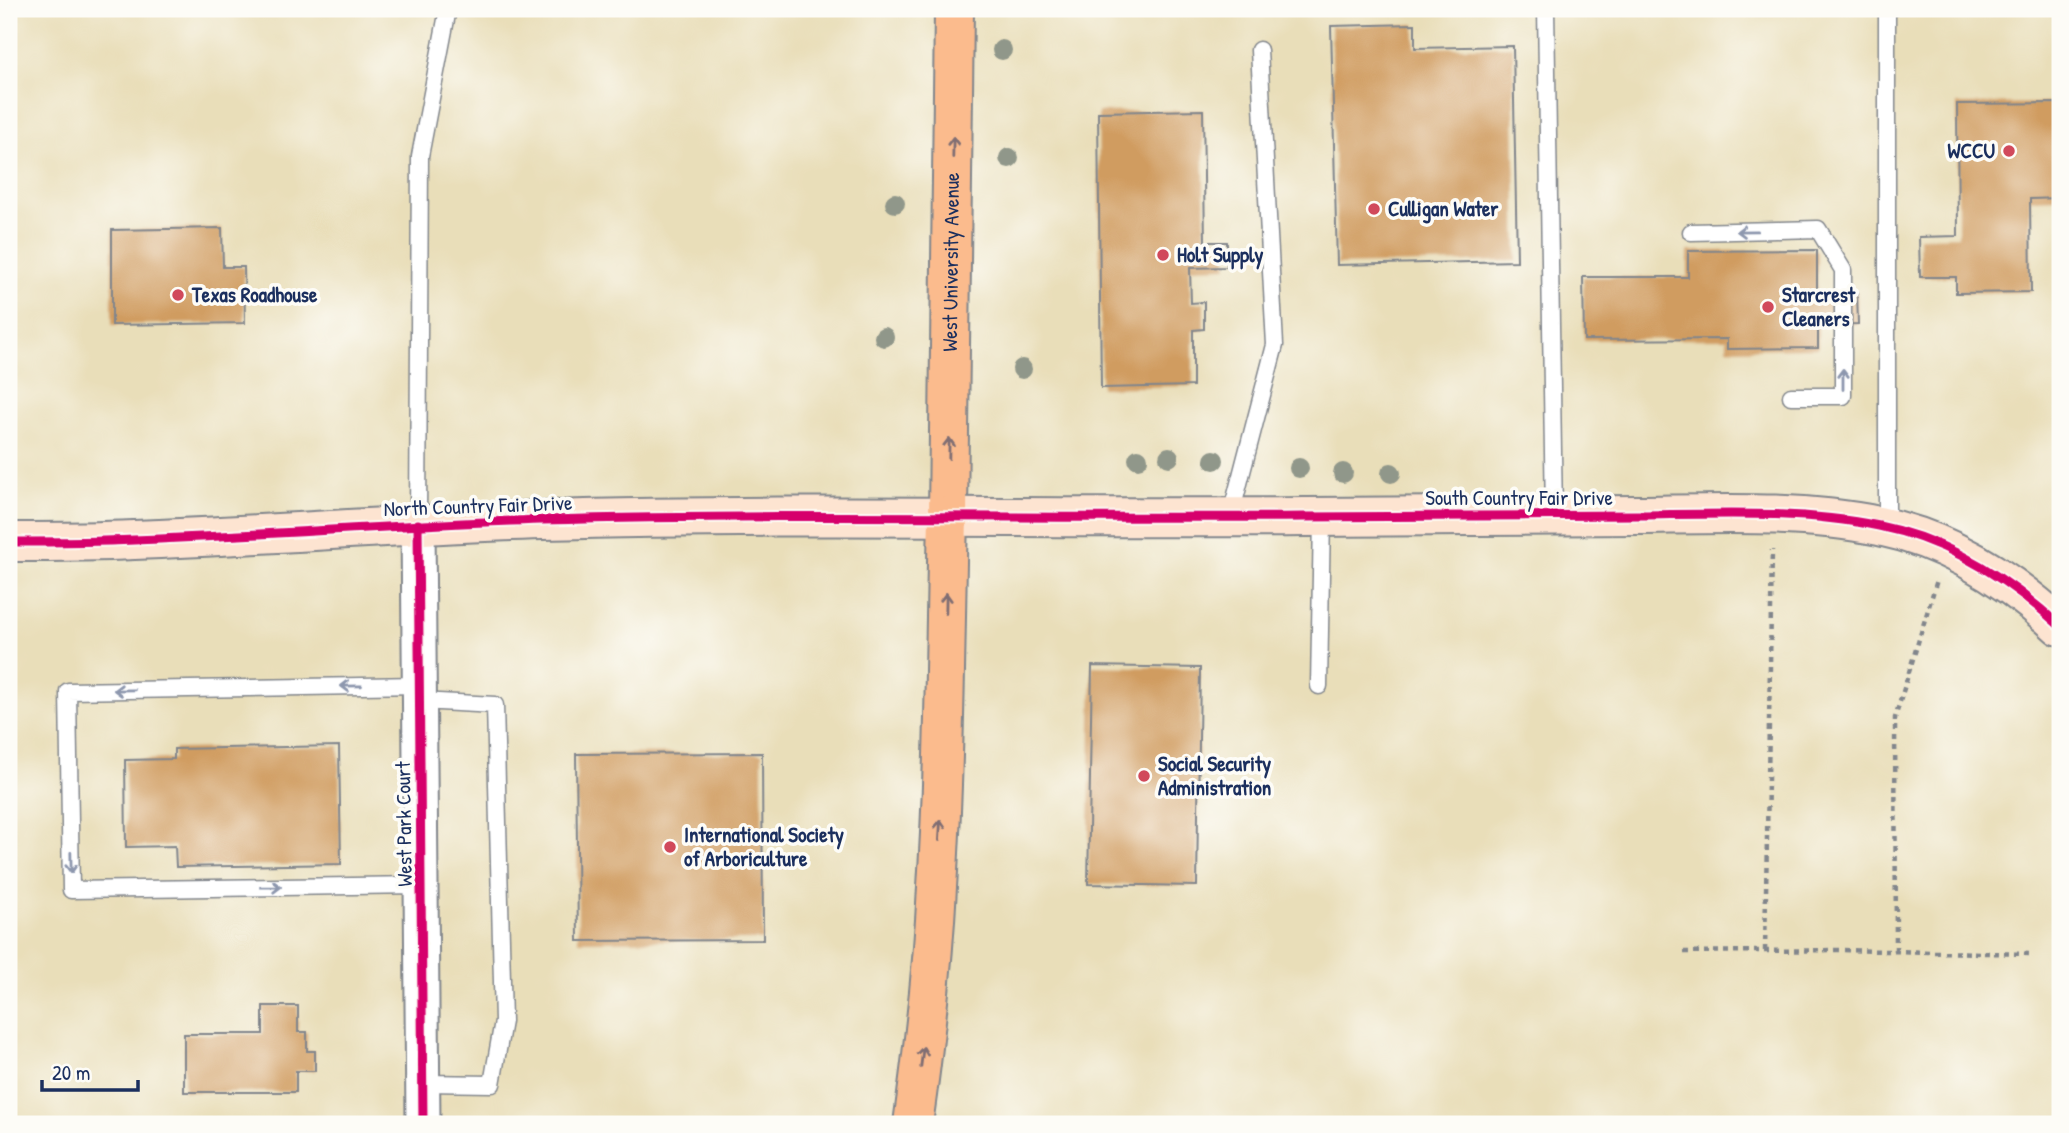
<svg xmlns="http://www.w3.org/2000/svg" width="2069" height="1133" font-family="'Patrick Hand',sans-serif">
<rect width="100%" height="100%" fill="#fdfcf7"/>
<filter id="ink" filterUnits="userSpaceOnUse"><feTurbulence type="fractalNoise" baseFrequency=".0143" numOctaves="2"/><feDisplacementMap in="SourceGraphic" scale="14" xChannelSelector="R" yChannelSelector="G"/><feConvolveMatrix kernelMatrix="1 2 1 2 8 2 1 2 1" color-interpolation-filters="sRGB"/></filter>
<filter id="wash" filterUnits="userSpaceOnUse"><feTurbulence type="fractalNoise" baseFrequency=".00686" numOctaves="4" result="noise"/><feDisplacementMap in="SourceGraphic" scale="28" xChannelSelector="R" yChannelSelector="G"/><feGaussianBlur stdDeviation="1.57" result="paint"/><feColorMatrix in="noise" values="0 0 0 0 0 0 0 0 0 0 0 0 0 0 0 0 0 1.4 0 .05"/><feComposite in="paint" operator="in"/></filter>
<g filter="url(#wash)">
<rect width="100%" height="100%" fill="#e9deb9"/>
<g id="blocks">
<g fill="#d09c60">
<polygon points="1415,24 1415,48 1513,46 1517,261 1337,265 1331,26"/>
<polygon points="2060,103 2060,198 2030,199 2031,292 1956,293 1956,277 1920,277 1919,237 1958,236 1957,104"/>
<polygon points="1203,110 1205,242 1227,242 1227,267 1190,268 1191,303 1204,302 1204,329 1193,330 1193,386 1101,388 1098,112"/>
<polygon points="222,228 223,267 244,267 245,323 112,325 112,230"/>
<polygon points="1817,250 1817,293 1857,292 1858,324 1818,325 1818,348 1727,349 1727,339 1584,340 1583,277 1688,277 1688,251"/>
<polygon points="1092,666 1200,668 1197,886 1088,884"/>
<polygon points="339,746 341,864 176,867 175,846 126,847 125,760 174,759 174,749"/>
<polygon points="762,753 763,940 578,941 576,754"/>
<polygon points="263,1006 298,1006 298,1032 307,1032 307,1051 315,1051 315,1071 296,1071 296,1092 184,1092 184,1034 263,1034"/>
</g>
</g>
</g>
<g filter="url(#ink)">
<use href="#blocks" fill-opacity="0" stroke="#82868c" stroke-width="2"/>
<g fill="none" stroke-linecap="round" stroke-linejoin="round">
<g stroke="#82868c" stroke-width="19">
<g id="lane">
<polyline points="1546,9 1554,515"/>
<polyline points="1887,9 1887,528"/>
<polyline points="1691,232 1818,229 1843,270 1843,396 1791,396"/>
<polyline points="1230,518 1275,345 1259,50"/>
<polyline points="418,524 420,156 448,9"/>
<polyline points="419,685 68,691 71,890 422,885"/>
<polyline points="1319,686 1322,517"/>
<polyline points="420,701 495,705 503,1021 492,1084 424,1083"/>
</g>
</g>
<g stroke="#82868c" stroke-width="37">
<polyline id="street" points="418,524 423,1124"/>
</g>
<g stroke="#82868c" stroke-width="42">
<path id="secondary" d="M 9,542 C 51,542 92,542 134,540 C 270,535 406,524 542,520 C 796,513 1050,519 1305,517 C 1417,516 1528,516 1640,515 C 1719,514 1801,510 1879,526 C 1948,540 2009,579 2060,626"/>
</g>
<g stroke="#82868c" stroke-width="42">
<g id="primary">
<path id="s1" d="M 948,516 L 954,9"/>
</g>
</g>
<g stroke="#82868c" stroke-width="42">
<path id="highway" d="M 913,1124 C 924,1046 933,966 937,887 C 945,764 945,640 948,516"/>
</g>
<g stroke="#82868c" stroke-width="4.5" stroke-dasharray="5 5" stroke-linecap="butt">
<polyline points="1765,951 1772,550"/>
<polyline points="1896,951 1895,718 1937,580"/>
<polyline points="1684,952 1838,950 2032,954"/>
</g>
<use href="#lane" stroke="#fff" stroke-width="16"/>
<use href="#street" stroke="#fff" stroke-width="33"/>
<use href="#secondary" stroke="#fde4d1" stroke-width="38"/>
<use href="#primary" stroke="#fbbb8d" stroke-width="38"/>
<use href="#highway" stroke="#fbbb8d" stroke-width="38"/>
<g stroke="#fdfcf7" stroke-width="13">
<g id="cycleway">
<polyline points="418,524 423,1124"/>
<path d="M 9,542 C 51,542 92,542 134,540 C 270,535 406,524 542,520 C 796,513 1050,519 1305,517 C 1417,516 1528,516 1640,515 C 1719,514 1801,510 1879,526 C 1948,540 2009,579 2060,626"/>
</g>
</g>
<use href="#cycleway" stroke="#d6006c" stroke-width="9"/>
</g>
<g fill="#90978a">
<circle cx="1002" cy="50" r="10"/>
<circle cx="1009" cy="158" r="10"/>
<circle cx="895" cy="203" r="10"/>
<circle cx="884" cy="337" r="10"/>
<circle cx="1022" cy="369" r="10"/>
<circle cx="1169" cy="457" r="10"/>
<circle cx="1138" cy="459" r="10"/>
<circle cx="1214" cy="460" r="10"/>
<circle cx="1299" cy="468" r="10"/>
<circle cx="1343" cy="473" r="10"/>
<circle cx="1391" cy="473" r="10"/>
</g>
<defs><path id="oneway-shaft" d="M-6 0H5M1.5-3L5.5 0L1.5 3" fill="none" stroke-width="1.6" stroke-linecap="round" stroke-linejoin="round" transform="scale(1.75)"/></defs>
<g stroke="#806e73">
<use href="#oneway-shaft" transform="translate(953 147) rotate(-89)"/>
<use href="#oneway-shaft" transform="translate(949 448) rotate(-89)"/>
<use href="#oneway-shaft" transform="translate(946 603) rotate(-89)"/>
<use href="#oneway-shaft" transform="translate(940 830) rotate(-87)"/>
<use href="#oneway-shaft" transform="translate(922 1057) rotate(-83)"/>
</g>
<g stroke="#8d97ae">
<use href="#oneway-shaft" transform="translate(1747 231) rotate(179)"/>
<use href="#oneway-shaft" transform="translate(1843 379) rotate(-90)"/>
<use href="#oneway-shaft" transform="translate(351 686) rotate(179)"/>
<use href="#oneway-shaft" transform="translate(124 690) rotate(179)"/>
<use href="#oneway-shaft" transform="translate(71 863) rotate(89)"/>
<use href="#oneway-shaft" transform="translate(271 887) rotate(-1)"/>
</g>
</g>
<g fill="#d1495b" stroke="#fdfcf7" stroke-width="2.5">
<circle cx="2009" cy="151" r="7"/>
<circle cx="1374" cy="209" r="7"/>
<circle cx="1163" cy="255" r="7"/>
<circle cx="178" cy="295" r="7"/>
<circle cx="1768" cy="307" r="7"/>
<circle cx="1144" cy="776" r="7"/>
<circle cx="670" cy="847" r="7"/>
</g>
<g text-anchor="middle" stroke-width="7" stroke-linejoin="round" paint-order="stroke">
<g font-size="21" font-weight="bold" fill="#1b2f5e" stroke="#fdfcf7" text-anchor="start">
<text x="1995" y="158" text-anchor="end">WCCU</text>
<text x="1388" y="216">Culligan Water</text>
<text x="1177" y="262">Holt Supply</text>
<text x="192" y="302">Texas Roadhouse</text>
<text x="1782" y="302">Starcrest<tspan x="1782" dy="24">Cleaners</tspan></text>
<text x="1158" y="771">Social Security<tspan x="1158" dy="24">Administration</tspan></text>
<text x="684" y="842">International Society<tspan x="684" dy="24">of Arboriculture</tspan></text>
</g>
<g font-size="21" fill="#1b2f5e" stroke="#fdfcf7">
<text dy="7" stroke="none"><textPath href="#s1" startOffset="254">West University Avenue</textPath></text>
<text x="1519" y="505">South Country Fair Drive</text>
<text transform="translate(478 506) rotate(-2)" y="7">North Country Fair Drive</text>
<text transform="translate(404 824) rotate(-91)" y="7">West Park Court</text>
</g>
</g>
<rect width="2069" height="1133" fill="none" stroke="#fdfcf7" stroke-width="35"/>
<path d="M42 1080v10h96v-10" fill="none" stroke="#1b2f5e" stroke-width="3.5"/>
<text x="52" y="1080" font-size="21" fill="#1b2f5e" stroke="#fdfcf7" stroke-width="5" paint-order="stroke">20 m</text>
</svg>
